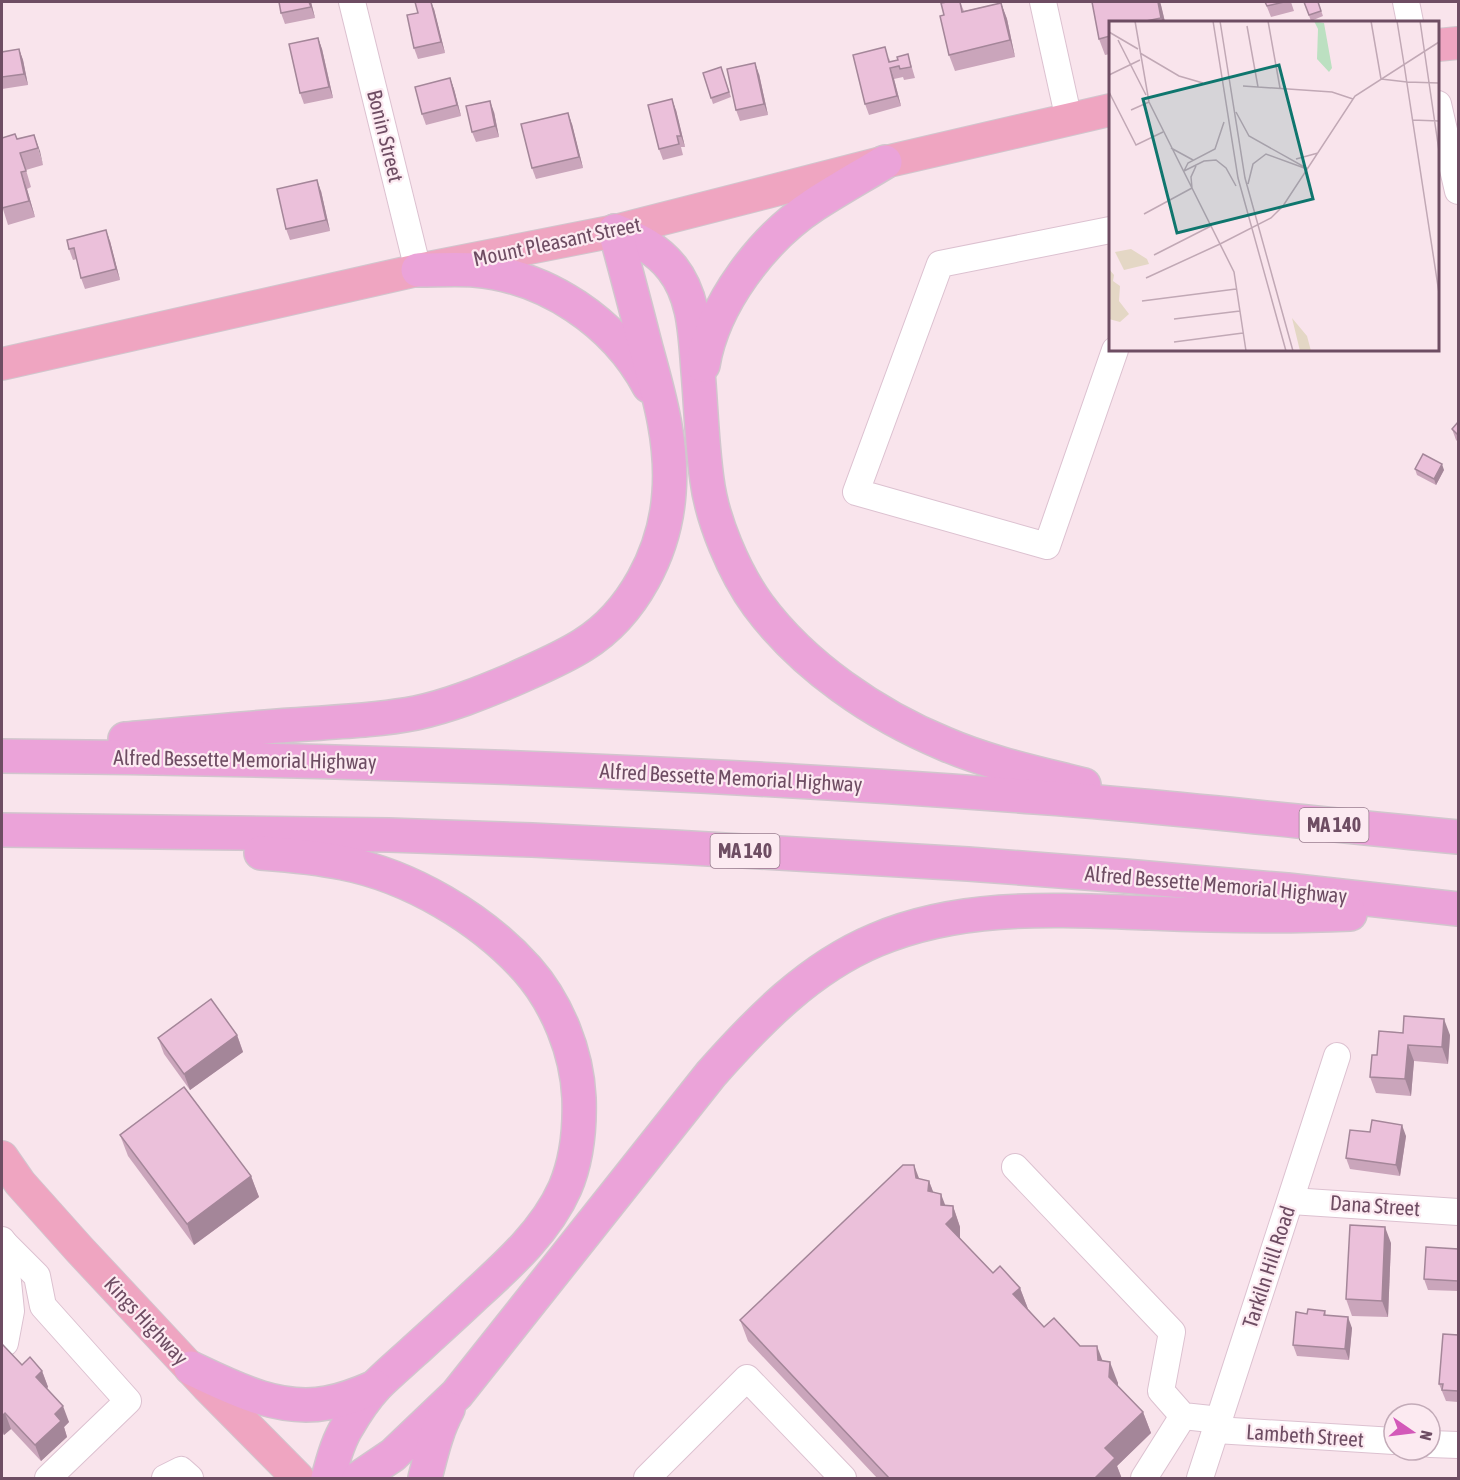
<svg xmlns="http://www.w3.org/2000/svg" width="1460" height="1480" font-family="'Asap Condensed',sans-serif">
<rect width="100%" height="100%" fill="#f9e4ec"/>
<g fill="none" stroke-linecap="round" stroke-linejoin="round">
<g stroke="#dcc1d0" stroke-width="28">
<g id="minor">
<polyline points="352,2 418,270"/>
<polyline points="1043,2 1069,120"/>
<polyline points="1406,2 1410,22"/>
<polyline points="1438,104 1458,191"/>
<polyline points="1110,230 940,264 856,492 1047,546 1115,350"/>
<polyline points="1015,1167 1172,1332 1161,1391 1183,1416 1220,1420"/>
<polyline points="1291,1201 1458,1212"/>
<polyline points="2,1240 4,1243 11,1311 5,1343 2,1345"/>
<polyline points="4,1243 37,1276 43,1306 128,1401 48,1478"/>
<polyline points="1216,1430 1394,1441"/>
<polyline points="1430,1444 1458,1445"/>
<polyline points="165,1478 181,1470 190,1478"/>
<polyline points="647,1478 747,1378 843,1478"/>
<polyline points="1144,1478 1183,1416"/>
<polyline points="1200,1478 1337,1056"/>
</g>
</g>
<g stroke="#d1c6cd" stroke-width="34">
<g id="major">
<polyline points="1438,45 1458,43"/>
<polyline points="2,364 418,270 615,231 885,162 1110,110"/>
<polyline points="2,1157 20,1183 79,1249 207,1386 298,1478"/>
</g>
</g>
<g stroke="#d1c6cd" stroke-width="36">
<g id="highway">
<path d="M 615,231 C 637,239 657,249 672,268 C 695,297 695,335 698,371 C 701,407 702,444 707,480 C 712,520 734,572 758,605 C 803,666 875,715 945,744 C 989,763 1037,773 1084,785"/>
<path d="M 418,270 C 437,270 456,269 474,270 C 546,276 615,322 649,386"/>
<path d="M 703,365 C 713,304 762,239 814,205 C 837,190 862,176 885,162"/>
<path d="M 125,739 C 181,734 236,729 292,725 C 333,722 375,721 416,713 C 449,706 481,693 512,680 C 536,669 561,659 583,645 C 633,614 665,552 669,493 C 673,443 659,395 646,348 C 636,309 626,270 615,231"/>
<path d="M 2,756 C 346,759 691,771 1035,797 C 1176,807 1317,824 1458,837"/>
<polyline points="2,830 389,835 532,840 674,847 968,864 1125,876 1287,890 1458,909"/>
<path d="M 261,853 C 288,855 315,857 343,863 C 410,876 481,918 527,969 C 557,1003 577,1052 579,1098 C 580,1128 577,1160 565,1188 C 546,1231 508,1265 474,1296 C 454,1315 434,1333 413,1352 C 401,1363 388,1374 376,1386 C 365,1398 355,1413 347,1427 C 337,1443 333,1461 328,1478"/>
<path d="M 191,1368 C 233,1388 279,1412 327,1403 C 344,1400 359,1394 375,1387"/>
<path d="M 359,1478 L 393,1455 L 457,1394 L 711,1074 C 758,1021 809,968 876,940 C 963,903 1058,910 1150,913 C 1217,916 1284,917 1350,914"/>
<path d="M 425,1478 C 431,1455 436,1431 448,1409"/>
</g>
</g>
<use href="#minor" stroke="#fff" stroke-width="26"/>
<use href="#major" stroke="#efa5c1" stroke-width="32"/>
<use href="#highway" stroke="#eba3d9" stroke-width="33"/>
</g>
<g fill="#caa5bb">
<polygon points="311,2 315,18 285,24 281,13"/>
<polygon points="960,2 964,11 1001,3 1007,19 1015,57 955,71 949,55 944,15"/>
<polygon points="1092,2 1160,2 1165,22 1110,22 1110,54 1105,55 1099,39"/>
<polygon points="1265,2 1291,2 1294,11 1271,17"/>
<polygon points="1304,2 1318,2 1323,16 1311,21"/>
<polygon points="434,9 445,53 418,59 414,48 418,13"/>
<polygon points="318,38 322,49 333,98 304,104 300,93"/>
<polygon points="19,49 23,60 28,85 2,89 2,52"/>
<polygon points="908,54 915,78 904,80 903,77 894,79 901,106 869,115 865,104 889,58 890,62 898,60"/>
<polygon points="721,67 731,97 713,104 703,73"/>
<polygon points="759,74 768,115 740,121 736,110"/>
<polygon points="450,78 454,89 461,116 426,125 422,114"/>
<polygon points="676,110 685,147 681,147 683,155 663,160 659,149"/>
<polygon points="494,112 499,137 476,142 472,132"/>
<polygon points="572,124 583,168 536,179 532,168"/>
<polygon points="2,130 3,137 17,139 34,135 43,165 26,170 31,187 27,189 35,217 8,225 2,206"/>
<polygon points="321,191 330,231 290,240 286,229"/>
<polygon points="110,241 120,280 85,289 81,278 77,259 73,260 69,249"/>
<polygon points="1458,422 1458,442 1456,440 1452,429"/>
<polygon points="1415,469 1444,470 1436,485 1417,475"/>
<polygon points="1379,1031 1450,1035 1448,1064 1414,1061 1411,1096 1376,1093 1370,1077 1377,1055"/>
<polygon points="237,1035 243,1052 190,1090 164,1054 158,1038"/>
<polygon points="1370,1132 1406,1136 1400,1176 1350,1169 1346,1158"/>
<polygon points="120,1135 251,1176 259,1197 194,1245 128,1156"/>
<polygon points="919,1179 929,1181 933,1192 945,1205 953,1206 960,1227 960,1239 993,1273 1020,1288 1028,1309 1044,1327 1080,1346 1103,1361 1118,1383 1118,1386 1143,1412 1151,1433 1117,1466 1122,1479 878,1479 748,1341 740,1320"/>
<polygon points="1391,1243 1388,1317 1352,1316 1346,1299"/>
<polygon points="1458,1249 1458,1291 1428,1290 1424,1279"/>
<polygon points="1325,1311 1326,1315 1352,1328 1349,1360 1297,1356 1293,1345 1307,1314"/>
<polygon points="1458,1335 1458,1402 1446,1401 1439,1384"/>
<polygon points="2,1346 22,1365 42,1371 48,1387 47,1389 69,1422 64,1427 67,1437 41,1461 11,1429 4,1435 2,1433"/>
</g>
<g fill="#a48699">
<polygon points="309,2 311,2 315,18 311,7"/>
<polygon points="431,2 434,9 445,53 441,42"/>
<polygon points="1158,2 1160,2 1161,5 1165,22 1163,22 1161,18"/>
<polygon points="1001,3 1007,19 1015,57 1010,40"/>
<polygon points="318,38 322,49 333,98 329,87"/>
<polygon points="19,49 23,60 28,85 24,74"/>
<polygon points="755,63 759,74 768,115 764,104"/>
<polygon points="890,68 894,79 901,106 897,96"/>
<polygon points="450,78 454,89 461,116 457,105"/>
<polygon points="672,99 676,110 685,147 681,136"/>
<polygon points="490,101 494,112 499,137 495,126"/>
<polygon points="568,113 572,124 583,168 579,157"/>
<polygon points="34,135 40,151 43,165 38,148"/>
<polygon points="21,172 27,189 35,217 29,201"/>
<polygon points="317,180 321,191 330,231 326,220"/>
<polygon points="106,230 110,241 120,280 116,269"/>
<polygon points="1442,464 1444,470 1436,485 1434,479"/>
<polygon points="1444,1019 1450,1035 1448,1064 1442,1047"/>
<polygon points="237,1035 243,1052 190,1090 184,1074"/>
<polygon points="1408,1045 1414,1061 1411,1096 1405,1079"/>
<polygon points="1402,1125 1406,1136 1400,1176 1396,1165"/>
<polygon points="914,1165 922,1186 916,1178"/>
<polygon points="251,1176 259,1197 194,1245 187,1224"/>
<polygon points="929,1181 937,1202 928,1191"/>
<polygon points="941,1194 949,1215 953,1206 960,1227 960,1238 954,1246 946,1224 941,1205"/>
<polygon points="1385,1227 1391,1243 1388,1317 1382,1301"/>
<polygon points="1020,1288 1028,1309 1013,1294"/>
<polygon points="1348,1317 1352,1328 1349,1360 1345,1349"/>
<polygon points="1097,1346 1105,1367 1098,1360"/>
<polygon points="1110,1362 1118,1383 1117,1398 1109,1377"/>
<polygon points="42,1371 48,1387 42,1393 36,1377"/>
<polygon points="63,1406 69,1422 64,1427 67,1437 41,1461 35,1445 55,1414"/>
<polygon points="1143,1412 1151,1433 1117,1466 1122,1479 1094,1479 1105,1448"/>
<polygon points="5,1413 11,1429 4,1435 2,1429 2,1416"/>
</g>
<g fill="#ebc0da" stroke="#a48699" stroke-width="1.5">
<polygon points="279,2 309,2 311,7 281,13"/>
<polygon points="415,2 431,2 441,42 414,48 407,15 418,13"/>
<polygon points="947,2 960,2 962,12 1001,3 1010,40 949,55 940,16 944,15 941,3"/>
<polygon points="1092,2 1158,2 1161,18 1141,22 1110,22 1110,36 1099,39"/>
<polygon points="1265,2 1284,2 1267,6"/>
<polygon points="1304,2 1318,2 1321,11 1309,15"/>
<polygon points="318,38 329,87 300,93 289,44"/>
<polygon points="885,47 889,62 898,60 897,57 908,54 911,67 900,69 899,66 890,68 897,96 865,104 853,55"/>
<polygon points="19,49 24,74 2,77 2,52"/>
<polygon points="755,63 764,104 736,110 727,69"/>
<polygon points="721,67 729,92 711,98 703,73"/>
<polygon points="450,78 457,105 422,114 415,87"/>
<polygon points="672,99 681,136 677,136 679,144 659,149 648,105"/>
<polygon points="490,101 495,126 472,132 466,106"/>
<polygon points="568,113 579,157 532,168 521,124"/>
<polygon points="15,134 17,139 34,135 38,148 20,153 26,171 21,172 29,201 2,208 2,138"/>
<polygon points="317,180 326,220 286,229 277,189"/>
<polygon points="106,230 116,269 81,278 74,248 69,249 67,240"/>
<polygon points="1458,422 1458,435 1452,429"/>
<polygon points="1423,454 1442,464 1434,479 1415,469"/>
<polygon points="211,999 237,1035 184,1074 158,1038"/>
<polygon points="1404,1016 1444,1019 1442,1047 1408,1045 1405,1079 1370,1077 1372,1055 1377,1055 1379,1031 1403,1033"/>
<polygon points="184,1087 251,1176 187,1224 120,1135"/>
<polygon points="1372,1120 1402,1125 1396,1165 1346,1158 1350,1130 1370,1132"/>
<polygon points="903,1165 914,1165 916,1178 929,1181 928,1191 941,1194 941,1205 953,1206 953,1217 946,1224 993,1273 1000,1266 1020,1288 1013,1294 1044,1327 1054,1318 1080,1346 1097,1346 1098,1360 1110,1362 1109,1377 1143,1412 1105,1448 1115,1458 1094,1479 890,1479 740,1320"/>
<polygon points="1350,1225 1385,1227 1382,1301 1346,1299"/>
<polygon points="1426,1247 1458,1249 1458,1281 1424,1279"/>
<polygon points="1308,1309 1325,1311 1324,1315 1348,1317 1345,1349 1293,1345 1296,1312 1307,1314"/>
<polygon points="1443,1334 1458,1335 1458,1391 1442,1390 1443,1384 1439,1384"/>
<polygon points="3,1345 22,1365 30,1357 42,1371 36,1377 63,1406 55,1414 61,1421 35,1445 5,1413 2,1416 2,1346"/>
</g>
<g text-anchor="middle" stroke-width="4.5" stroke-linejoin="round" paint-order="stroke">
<g fill="#fceaf1" stroke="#997c8e" stroke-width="1.5">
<rect x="1299.5" y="808" width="69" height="34" rx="4.5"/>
<rect x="710.5" y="834" width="69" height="34" rx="4.5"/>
</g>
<g font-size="20" font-weight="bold" fill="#6e4d63">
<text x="1334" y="832">MA 140</text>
<text x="745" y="858">MA 140</text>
</g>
<g font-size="21" fill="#6e4d63" stroke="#fceaf1">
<text transform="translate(385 136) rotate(76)" y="7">Bonin Street</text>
<text transform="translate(557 242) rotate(-12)" y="7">Mount Pleasant Street</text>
<text transform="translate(245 760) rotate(1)" y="7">Alfred Bessette Memorial Highway</text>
<text transform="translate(731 778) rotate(3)" y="7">Alfred Bessette Memorial Highway</text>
<text transform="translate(1216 885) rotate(5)" y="7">Alfred Bessette Memorial Highway</text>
<text transform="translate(1375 1206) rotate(4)" y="7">Dana Street</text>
<text transform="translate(1269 1267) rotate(-72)" y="7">Tarkiln Hill Road</text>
<text transform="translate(146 1321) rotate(47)" y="7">Kings Highway</text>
<text transform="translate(1305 1436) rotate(4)" y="7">Lambeth Street</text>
</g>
</g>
<g transform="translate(1109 21)">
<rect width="330" height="330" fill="#f9e4ec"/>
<path d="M 22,228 L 38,238 L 40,243 L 15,249 L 6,231 ZM 0,248 L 5,254 L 4,260 L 11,265 L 10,280 L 20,293 L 11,301 L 0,298 ZM 183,297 L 198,315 L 202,330 L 191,330 Z" fill="#e4d7c5"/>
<path d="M 205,0 L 215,2 L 223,47 L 220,51 L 208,38 L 209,8 Z" fill="#bce0c1"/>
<path fill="none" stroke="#c1a8b5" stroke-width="1.5" d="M 26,0 L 40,81 L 125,251 L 137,330M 104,0 L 129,157 L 177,330M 111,0 L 136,157 L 184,330M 159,0 L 171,67M 262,0 L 272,58M 288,0 L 295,43M 311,0 L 330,130M 138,5 L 149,66M 0,11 L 29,28M 9,19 L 37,74M 31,32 L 70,55 L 94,62M 295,43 L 330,272M 0,54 L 31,39M 272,58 L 298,61M 298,61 L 330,62M 134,65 L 223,71 L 244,78M 0,71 L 27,124 L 54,111M 22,89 L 40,81M 127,91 L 140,115 L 199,148M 303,99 L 330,100M 62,127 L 84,139M 187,138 L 209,132M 75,150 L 95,140 L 107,139 L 117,147 L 127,165M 75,150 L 79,142 L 106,128 L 115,101M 139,163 L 144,143 L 157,133 L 198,148M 83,167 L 82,156 L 87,145M 35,193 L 83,167M 111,223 L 162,197 L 174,185 L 246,75 L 330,21M 45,234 L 102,205M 37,257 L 111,223M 33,280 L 127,268M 65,298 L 131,290M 65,321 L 134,312"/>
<path fill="#0f766e" fill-opacity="0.15" stroke="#0f766e" stroke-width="3" d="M 170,44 L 204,178 L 68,212 L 34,78 Z"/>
<rect width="330" height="330" fill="none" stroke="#6e4d63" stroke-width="3"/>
</g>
<rect width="1460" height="1480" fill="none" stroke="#6e4d63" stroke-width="6"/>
<g transform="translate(1412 1432) rotate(104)"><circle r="28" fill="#fceaf1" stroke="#c3abb8" stroke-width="1.5"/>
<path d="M0-4.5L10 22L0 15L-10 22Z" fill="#d359b9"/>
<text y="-9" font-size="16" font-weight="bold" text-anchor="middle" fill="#6e4d63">N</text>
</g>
</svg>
